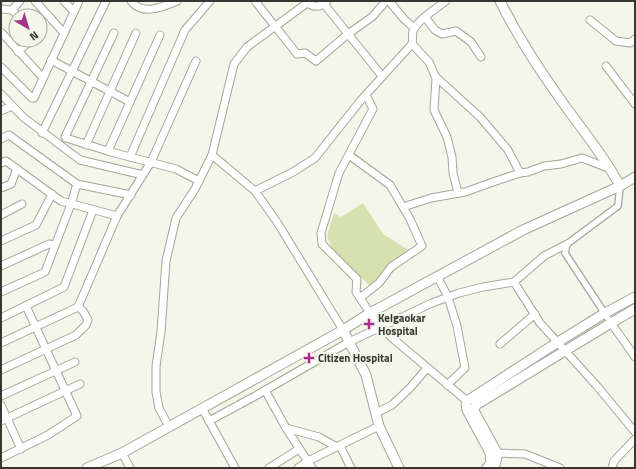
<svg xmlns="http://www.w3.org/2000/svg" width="636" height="469" font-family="'Titillium Web',sans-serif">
<rect width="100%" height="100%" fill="#f3f6e9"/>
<polygon fill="#d7e1af" points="363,203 383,234 410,251 372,288 332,249 327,236 334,213 341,217"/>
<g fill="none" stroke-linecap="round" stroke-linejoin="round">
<g stroke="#a3a699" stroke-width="8">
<polyline id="pedestrian" points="611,323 565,253 567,244 618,206 620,186"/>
</g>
<g stroke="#a3a699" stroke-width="9">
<g id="minor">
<polyline points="35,1 64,33"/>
<polyline points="64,1 74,12"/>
<path d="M 131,1 C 142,16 163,7 177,1"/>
<polyline points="255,1 297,54 305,53 316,61 348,34 372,17 386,1"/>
<path d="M 306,1 C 312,8 320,8 327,1"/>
<polyline points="389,1 404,19 414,28"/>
<polyline points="324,4 382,76"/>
<polyline points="1,9 12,10 18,16"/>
<polyline points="12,10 20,1"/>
<polyline points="425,17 435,30 442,34 456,31 471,42 481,57"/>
<polyline points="590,20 616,41 630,43 635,39"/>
<polyline points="1,32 43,78"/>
<polyline points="114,33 65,137 66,138 111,152 176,169 199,181"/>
<polyline points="412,44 429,62 436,78 434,110 447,137 452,157 453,173 458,193"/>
<polyline points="18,52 31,40"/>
<polyline points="51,60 130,102"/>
<polyline points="606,66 635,104"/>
<polyline points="1,67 32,98 34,98 79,1"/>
<polyline points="436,77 480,117 508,150 520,173"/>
<polyline points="1,94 23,117 80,160 143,175"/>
<polyline points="366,95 373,109 339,173 321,233 322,244 357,279 356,292 370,313 391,337 467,401"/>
<polyline points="1,111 12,106"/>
<polyline points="42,133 106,1"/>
<polyline points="1,139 9,135 77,184 131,195"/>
<polyline points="86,145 136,33"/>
<polyline points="108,151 160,35"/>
<polyline points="212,155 255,191 277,222 343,330"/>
<polyline points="349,155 390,185 410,219 422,246 391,267 379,283 360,298"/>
<polyline points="130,157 185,30 210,1"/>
<polyline points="1,163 6,161 61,201 117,216"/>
<polyline points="1,188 11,184 17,169"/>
<path d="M 255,191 L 293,172 L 315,158 L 361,100 L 412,44 C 413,40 412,35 413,31 C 417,20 437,8 446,1"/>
<polyline points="403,207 431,198 465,192 493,182 520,173 528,172 544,166 561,164 582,158 611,169"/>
<polyline points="1,215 22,204"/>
<polyline points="1,241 36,225 52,194"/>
<polyline points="1,266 49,244 55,245"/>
<polyline points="437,276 448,297 457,326 465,368 447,385"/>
<polyline points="514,282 540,323 597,386 635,432"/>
<polyline points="1,292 45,272 71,204 77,184"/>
<polyline points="1,318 64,287 93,210"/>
<polyline points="611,323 635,357"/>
<polyline points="1,343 78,307 117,216 151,162 196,61"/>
<polyline points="500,344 535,314"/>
<polyline points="1,370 76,335 86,325 88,320 83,311 78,307"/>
<polyline points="265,390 286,428 312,468"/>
<polyline points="1,396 75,362"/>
<polyline points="1,405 21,449"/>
<polyline points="202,408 235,468"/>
<polyline points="376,413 392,405 410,388 427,368"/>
<polyline points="1,421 80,384"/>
<polyline points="209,421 257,395 349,342 432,303 459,293 483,287 514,282 544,256 567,244"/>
<polyline points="169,427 159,408 156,392 156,366 161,332 166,261 176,218 195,189 212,155 234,64 247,47 307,3"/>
<polyline points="286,428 319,437 337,447"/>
<polyline points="340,446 351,468"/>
<polyline points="122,453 130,468"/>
<polyline points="497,453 525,454 560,468"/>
<polyline points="1,458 48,435 77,416 26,306"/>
<polyline points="269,468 299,449"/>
<polyline points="298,468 310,460 379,426"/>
<polyline points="612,468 614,461 635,439"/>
</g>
</g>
<g stroke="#a3a699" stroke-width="11">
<g id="tertiary">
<path d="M 500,1 C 515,31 536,65 556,93 C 577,124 603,153 620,186"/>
<polyline points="343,330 366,375 379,426 399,468"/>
<polyline points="495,465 497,458 496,451 474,411 474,409 476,405 611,323 635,309"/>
<polyline points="87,468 122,453 343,330 370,313 523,230 620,186 635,177"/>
<polyline points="487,468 491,463 490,453 467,410 466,404 467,401 558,342 605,313 635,297"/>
</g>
</g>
<use href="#pedestrian" stroke="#fff" stroke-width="5.5"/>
<use href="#minor" stroke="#fff" stroke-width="7"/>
<use href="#tertiary" stroke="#fff" stroke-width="9"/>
</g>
<g fill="#a6318a" stroke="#f3f6e9" stroke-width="1.5">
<path d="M367 318h4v4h4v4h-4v4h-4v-4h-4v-4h4z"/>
<path d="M307 352h4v4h4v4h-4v4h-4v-4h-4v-4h4z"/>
</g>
<g text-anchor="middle" stroke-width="4" stroke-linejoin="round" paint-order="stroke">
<g font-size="11" font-weight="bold" fill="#363732" stroke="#f3f6e9" text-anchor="start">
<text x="378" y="322">Kelgaokar<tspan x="378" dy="13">Hospital</tspan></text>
<text x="318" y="362">Citizen Hospital</text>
</g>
</g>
<rect width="636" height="469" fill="none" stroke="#363732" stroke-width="4"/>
<g transform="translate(28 28) rotate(142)"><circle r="19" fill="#f3f6e9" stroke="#a7aaa0"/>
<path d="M0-3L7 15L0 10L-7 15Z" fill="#a6318a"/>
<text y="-6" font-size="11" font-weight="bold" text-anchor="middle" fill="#363732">N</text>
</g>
</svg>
